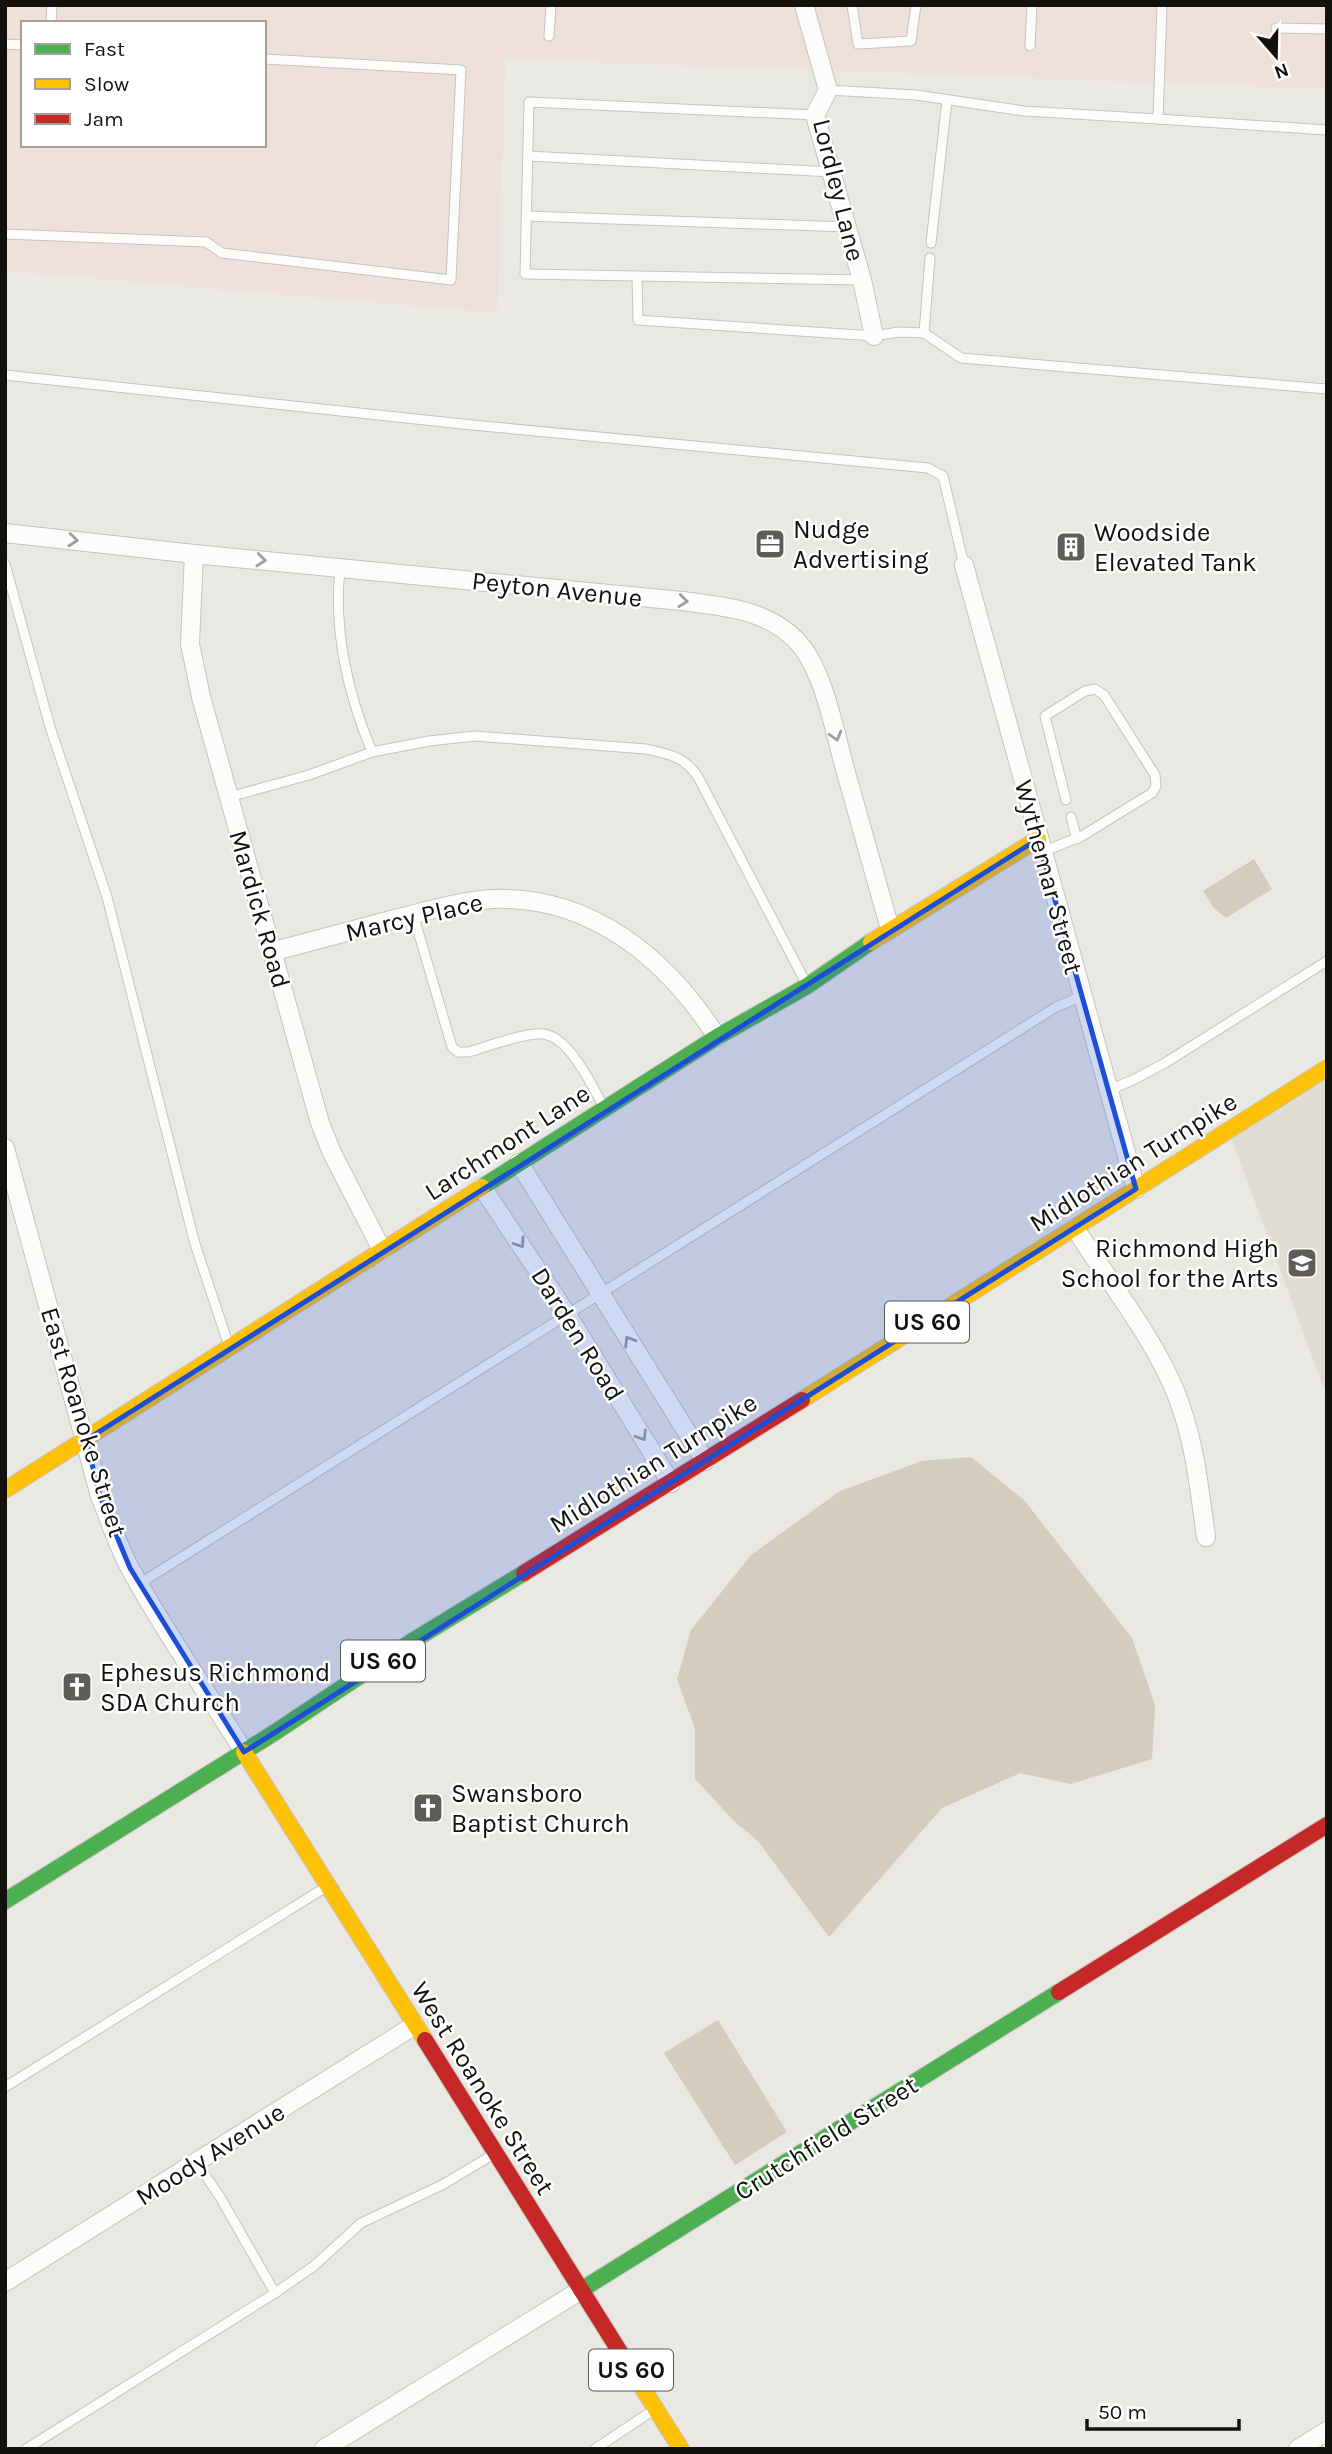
<svg xmlns="http://www.w3.org/2000/svg" width="1332" height="2454" font-family="Karla,sans-serif">
<rect width="100%" height="100%" fill="#eae8e3"/>
<path fill="#efe0da" fill-rule="evenodd" d="M 5,5 L 1327,5 L 1327,89 L 506,59 L 497,313 L 5,271 ZM 23,23 L 264,23 L 264,145 L 23,145 Z"/>
<polygon fill="#e1ddd2" points="1327,1066 1327,1397 1228,1129"/>
<g fill="#d4ccbc">
<polygon points="1254,859 1272,889 1226,918 1214,908 1203,891"/>
<polygon points="971,1457 1024,1500 1132,1638 1155,1705 1152,1759 1071,1784 1020,1773 942,1808 829,1937 758,1841 734,1821 695,1779 695,1729 677,1679 691,1630 751,1555 840,1491 922,1461"/>
<polygon points="718,2020 787,2132 735,2165 664,2053"/>
</g>
<g fill="none" stroke-linecap="round" stroke-linejoin="round">
<g stroke="#c5c4c0" stroke-width="11">
<g id="lane">
<polyline points="852,5 858,44 911,41 916,5"/>
<polyline points="1162,5 1158,119 1327,130"/>
<polyline points="51,23 52,5"/>
<polyline points="1276,28 1327,29"/>
<polyline points="549,36 551,5"/>
<polyline points="5,44 23,45"/>
<polyline points="1030,46 1032,5"/>
<polyline points="828,90 916,95 1024,111 1158,119"/>
<polyline points="815,115 529,102 525,274 862,280"/>
<polyline points="528,156 832,172"/>
<polyline points="526,216 848,227"/>
<polyline points="5,234 206,242 222,253 451,280 461,70 264,59"/>
<polyline points="931,243 947,100"/>
<polyline points="637,276 638,320 874,336 899,332 924,333 961,358 1327,389"/>
<polyline points="924,333 930,258"/>
<polyline points="5,375 472,425 928,468 943,476 964,565"/>
<polyline points="5,564 50,727 107,897 195,1244 229,1346"/>
<path d="M 340,568 C 333,631 348,694 372,752"/>
<path d="M 229,797 L 309,775 L 372,752 L 429,741 L 475,736 L 646,749 C 669,754 685,757 698,777 L 807,985"/>
<polyline points="1071,817 1077,839"/>
<polyline points="1042,852 1082,836 1152,793 1156,786 1155,775 1104,695 1095,689 1085,691 1045,716 1066,800"/>
<path d="M 413,914 L 452,1047 L 458,1052 L 469,1052 C 486,1047 526,1032 543,1034 C 570,1037 591,1085 604,1107"/>
<polyline points="1109,1090 1133,1080 1165,1063 1327,961"/>
<polyline points="139,1584 1056,1007 1082,996"/>
<polyline points="5,2087 326,1887"/>
<polyline points="197,2163 220,2197 275,2293"/>
<polyline points="26,2449 275,2293 314,2266 361,2223 442,2185 494,2154"/>
<polyline points="595,2449 655,2409"/>
</g>
</g>
<g stroke="#c5c4c0" stroke-width="20">
<g id="street">
<polyline points="804,5 828,90 815,115 862,280 874,336"/>
<path d="M 5,533 L 194,554 L 682,601 C 721,606 766,609 796,640 C 824,669 834,730 845,769 C 860,822 875,876 890,929"/>
<polyline points="194,554 190,644 201,697 320,1123 332,1153 382,1250"/>
<polyline points="964,565 1136,1189"/>
<path d="M 271,952 C 312,941 353,930 395,919 C 427,911 460,901 493,899 C 591,895 667,959 717,1037"/>
<path d="M 5,1148 L 100,1496 C 110,1521 118,1547 131,1570 C 165,1633 207,1691 244,1752"/>
<polyline points="519,1163 705,1461"/>
<polyline points="482,1187 568,1316 671,1483"/>
<path d="M 1075,1228 C 1110,1284 1162,1347 1182,1410 C 1196,1451 1200,1495 1206,1537"/>
<polyline points="5,2282 415,2025"/>
<polyline points="324,2449 581,2290"/>
<polyline points="1298,2449 1327,2431"/>
</g>
</g>
<g stroke="#c5c4c0" stroke-width="18">
<g id="fast">
<polyline points="482,1187 717,1037 807,986 871,942"/>
<polyline points="5,1901 274,1733 414,1640 524,1573"/>
<polyline points="581,2290 1059,1992"/>
</g>
</g>
<g stroke="#c5c4c0" stroke-width="18">
<g id="slow">
<polyline points="871,942 1038,839"/>
<polyline points="802,1400 1327,1068"/>
<polyline points="5,1490 482,1187"/>
<polyline points="244,1752 425,2040"/>
<polyline points="630,2368 681,2449"/>
</g>
</g>
<g stroke="#c5c4c0" stroke-width="18">
<g id="jam">
<polyline points="524,1573 802,1400"/>
<polyline points="1059,1992 1327,1825"/>
<polyline points="425,2040 630,2368"/>
</g>
</g>
<use href="#lane" stroke="#fcfcfb" stroke-width="9"/>
<use href="#street" stroke="#fcfcfb" stroke-width="18"/>
<use href="#fast" stroke="#4caf50" stroke-width="16"/>
<use href="#slow" stroke="#ffc107" stroke-width="16"/>
<use href="#jam" stroke="#c62828" stroke-width="16"/>
</g>
<defs><path id="oneway-chevron" d="M-2-3.5L2.5 0L-2 3.5" fill="none" stroke-width="1.6" stroke-linecap="round" stroke-linejoin="round" transform="scale(1.75)"/></defs>
<g stroke="#9e9e9c">
<use href="#oneway-chevron" transform="translate(73 540) rotate(6)"/>
<use href="#oneway-chevron" transform="translate(261 560) rotate(6)"/>
<use href="#oneway-chevron" transform="translate(683 601) rotate(7)"/>
<use href="#oneway-chevron" transform="translate(836 736) rotate(74)"/>
<use href="#oneway-chevron" transform="translate(520 1243) rotate(56)"/>
<use href="#oneway-chevron" transform="translate(629 1341) rotate(-122)"/>
<use href="#oneway-chevron" transform="translate(642 1436) rotate(58)"/>
</g>
<path fill="#1d4ed8" fill-opacity="0.2" stroke="#1d4ed8" stroke-width="5" stroke-linejoin="round" d="M 1038,839 L 1136,1189 L 244,1752 L 130,1568 L 100,1496 L 86,1440 Z"/>
<defs>
<g id="office-square" transform="scale(1.575)"><rect x="-9" y="-9" width="18" height="18" rx="4" fill="#5e5c59" stroke="#fff"/><path d="M-6-3h4V-5.5h4V-3h4V5H-6ZM-1-4.5V-3h2v-1.5ZM-6 0V1H6V0Z" fill="#fff"/></g>
<g id="building-square" transform="scale(1.575)"><rect x="-9" y="-9" width="18" height="18" rx="4" fill="#5e5c59" stroke="#fff"/><path d="M-4-6H4V6H1V3H-1V6H-4ZM-2.5-4.3h1.7v1.8h-1.7ZM.8-4.3h1.7v1.8H.8ZM-2.5-1h1.7V.8h-1.7ZM.8-1h1.7V.8H.8Z" fill="#fff"/></g>
<g id="school-square" transform="scale(1.575)"><rect x="-9" y="-9" width="18" height="18" rx="4" fill="#5e5c59" stroke="#fff"/><path d="M0-5L7-2L0 1L-7-2ZM-4 1L0 2.5L4 1V4Q0 6-4 4Z" fill="#fff"/></g>
<g id="church-square" transform="scale(1.575)"><rect x="-9" y="-9" width="18" height="18" rx="4" fill="#5e5c59" stroke="#fff"/><path d="M-1.2-6h2.4v3.5h3.3v2.4h-3.3V6h-2.4V-.1h-3.3v-2.4h3.3Z" fill="#fff"/></g>
</defs>
<g fill-rule="evenodd">
<use href="#office-square" x="770" y="544"/>
<use href="#building-square" x="1071" y="547"/>
<use href="#school-square" x="1302" y="1263"/>
<use href="#church-square" x="77" y="1687"/>
<use href="#church-square" x="428" y="1808"/>
</g>
<g text-anchor="middle" stroke-width="5" stroke-linejoin="round" paint-order="stroke">
<g fill="#fff" stroke="#595856" stroke-width="2">
<rect x="885" y="1301.5" width="84" height="41" rx="5"/>
<rect x="341" y="1640.5" width="84" height="41" rx="5"/>
<rect x="589" y="2349.5" width="84" height="41" rx="5"/>
</g>
<g font-size="24" font-weight="bold" fill="#12110e">
<text x="927" y="1330">US 60</text>
<text x="383" y="1669">US 60</text>
<text x="631" y="2378">US 60</text>
</g>
<g font-size="26" fill="#12110e" stroke="#fff">
<text transform="translate(839 190) rotate(76)" y="9">Lordley Lane</text>
<text transform="translate(557 589) rotate(6)" y="9">Peyton Avenue</text>
<text transform="translate(1049 877) rotate(75)" y="9">Wythemar Street</text>
<text transform="translate(260 909) rotate(74)" y="9">Mardick Road</text>
<text transform="translate(414 917) rotate(-13)" y="9">Marcy Place</text>
<text transform="translate(507 1142) rotate(-33)" y="9">Larchmont Lane</text>
<text transform="translate(1133 1162) rotate(-32)" y="9">Midlothian Turnpike</text>
<text transform="translate(578 1334) rotate(58)" y="9">Darden Road</text>
<text transform="translate(84 1422) rotate(73)" y="9">East Roanoke Street</text>
<text transform="translate(653 1463) rotate(-32)" y="9">Midlothian Turnpike</text>
<text transform="translate(483 2088) rotate(58)" y="9">West Roanoke Street</text>
<text transform="translate(826 2138) rotate(-32)" y="9">Crutchfield Street</text>
<text transform="translate(210 2154) rotate(-32)" y="9">Moody Avenue</text>
</g>
<g font-size="26" fill="#12110e" stroke="#fff" text-anchor="start">
<text x="793" y="538">Nudge<tspan x="793" dy="30">Advertising</tspan></text>
<text x="1094" y="541">Woodside<tspan x="1094" dy="30">Elevated Tank</tspan></text>
<text x="1279" y="1257" text-anchor="end">Richmond High<tspan x="1279" dy="30">School for the Arts</tspan></text>
<text x="100" y="1681">Ephesus Richmond<tspan x="100" dy="30">SDA Church</tspan></text>
<text x="451" y="1802">Swansboro<tspan x="451" dy="30">Baptist Church</tspan></text>
</g>
</g>
<rect width="1332" height="2454" fill="none" stroke="#12110e" stroke-width="14"/>
<rect x="21" y="21" width="245" height="126" fill="#ffffff" stroke="#a0a09f" stroke-width="2"/>
<rect x="35" y="44" width="35" height="10" fill="#4caf50" stroke="#a0a09f" stroke-width="2"/>
<text x="84" y="56" font-size="21" fill="#12110e">Fast</text>
<rect x="35" y="79" width="35" height="10" fill="#ffc107" stroke="#a0a09f" stroke-width="2"/>
<text x="84" y="91" font-size="21" fill="#12110e">Slow</text>
<rect x="35" y="114" width="35" height="10" fill="#c62828" stroke="#a0a09f" stroke-width="2"/>
<text x="84" y="126" font-size="21" fill="#12110e">Jam</text>
<g transform="translate(1276 56) rotate(160)" stroke="#ffffff" stroke-width="5" paint-order="stroke">
<path d="M0-5L12 26L0 18L-12 26Z" fill="#12110e"/>
<text y="-10" font-size="19" font-weight="bold" text-anchor="middle" fill="#12110e">N</text>
</g>
<path d="M1087 2419v10h152v-10" fill="none" stroke="#12110e" stroke-width="3.5"/>
<text x="1098" y="2419" font-size="21" fill="#12110e" stroke="#ffffff" stroke-width="5" paint-order="stroke">50 m</text>
</svg>
